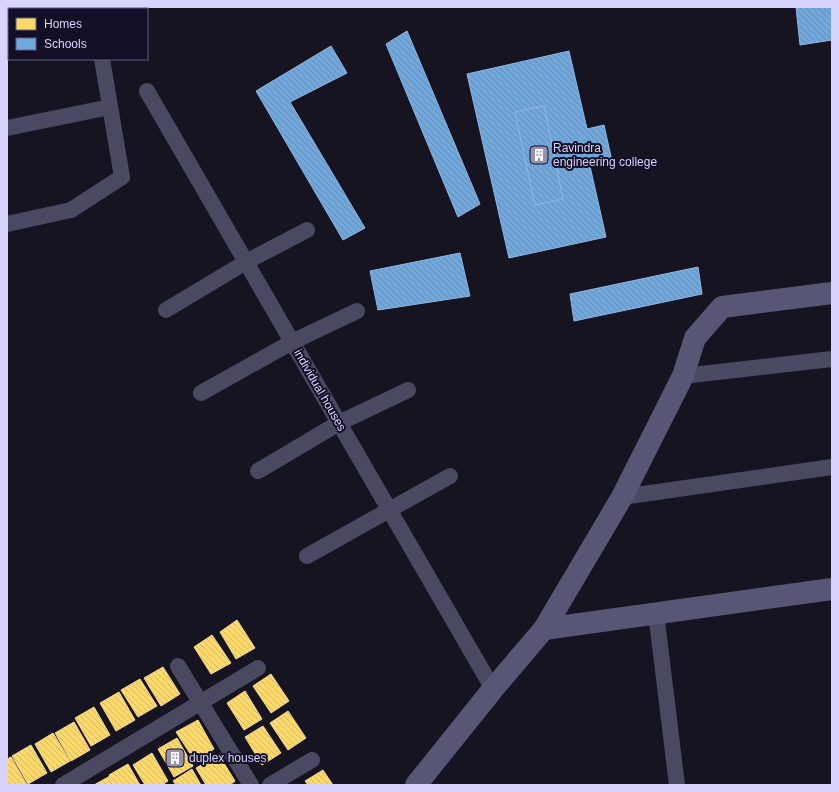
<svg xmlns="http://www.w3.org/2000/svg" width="839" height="792" font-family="Arial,sans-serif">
<defs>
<pattern id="homes-back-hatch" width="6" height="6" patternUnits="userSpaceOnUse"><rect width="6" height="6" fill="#ffd966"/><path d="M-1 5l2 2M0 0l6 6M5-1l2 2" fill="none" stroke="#d9ba61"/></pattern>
<pattern id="schools-back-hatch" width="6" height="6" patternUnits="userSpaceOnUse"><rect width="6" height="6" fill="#6fa8dc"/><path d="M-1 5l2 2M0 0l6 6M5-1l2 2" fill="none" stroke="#648eb8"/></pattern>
</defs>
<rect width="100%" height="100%" fill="#161421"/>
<g fill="url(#homes-back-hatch)" stroke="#f4d894">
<polygon points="237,620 255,648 236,659 220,632"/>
<polygon points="212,635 231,663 211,674 194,647"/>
<polygon points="163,667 180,694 161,706 144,678"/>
<polygon points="271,674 289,701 271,713 253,686"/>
<polygon points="140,679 157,706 138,717 121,690"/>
<polygon points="245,691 262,719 244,730 227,703"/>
<polygon points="119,692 135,720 116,731 100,703"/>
<polygon points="94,707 110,735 91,746 75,718"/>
<polygon points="288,711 306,738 288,750 270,723"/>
<polygon points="198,720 214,749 195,761 176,732"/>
<polygon points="74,722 90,750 71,761 55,733"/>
<polygon points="263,726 281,753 262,765 245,737"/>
<polygon points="53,733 70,761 51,772 35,744"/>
<polygon points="177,738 193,766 174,777 158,749"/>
<polygon points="31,745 47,773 28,784 12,756"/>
<polygon points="152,753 168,781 162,785 145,785 133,765"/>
<polygon points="219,755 235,781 230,785 206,785 196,768"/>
<polygon points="11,757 27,785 7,785 7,759"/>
<polygon points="128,764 140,785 115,785 109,775"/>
<polygon points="192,769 201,785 176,785 173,781"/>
<polygon points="323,770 333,785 308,785 305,781"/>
<polygon points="110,776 115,785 94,785"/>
</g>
<g fill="url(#schools-back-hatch)" stroke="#8fb5e6" fill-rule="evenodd">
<polygon points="796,7 832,7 832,40 800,45"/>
<polygon points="407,31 480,204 458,217 386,44"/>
<polygon points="331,46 347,73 290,102 365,228 343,240 256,91"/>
<path d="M 569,51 L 587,129 L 604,125 L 612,161 L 590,166 L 606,237 L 509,258 L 467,74 ZM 544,106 L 563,199 L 535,205 L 515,112 Z"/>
<polygon points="544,106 563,199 535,205 515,112"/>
<polygon points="460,253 470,296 378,310 370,271"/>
<polygon points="698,267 702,294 574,321 570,294"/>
</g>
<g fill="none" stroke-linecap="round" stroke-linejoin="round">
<g stroke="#4a4962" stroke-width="16">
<polyline points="84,7 85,9"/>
<polyline points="33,9 42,7"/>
<polyline points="7,15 9,14"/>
<polyline points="147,91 493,689"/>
<polyline points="7,128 110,107"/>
<polyline points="7,224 71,210 122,177 102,59"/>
<polyline points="166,310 246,262 307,230"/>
<polyline points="683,376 832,359"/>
<polyline points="201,393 292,342 357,311"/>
<polyline points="258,471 339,423 408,390"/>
<polyline points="622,497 832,467"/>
<polyline points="307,556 450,476"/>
<polyline points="656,613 677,785"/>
<polyline points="178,666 251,785"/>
<polyline points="63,785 258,668"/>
<polyline points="270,785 312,760"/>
</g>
<g stroke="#575674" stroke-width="22">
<polyline points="544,629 832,589"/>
<polyline points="416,785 493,689 544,629 622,497 683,376 695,338 722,307 832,293"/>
</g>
</g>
<defs>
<g id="building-square" transform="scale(1)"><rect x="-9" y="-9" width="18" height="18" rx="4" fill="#9591b1" stroke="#130f26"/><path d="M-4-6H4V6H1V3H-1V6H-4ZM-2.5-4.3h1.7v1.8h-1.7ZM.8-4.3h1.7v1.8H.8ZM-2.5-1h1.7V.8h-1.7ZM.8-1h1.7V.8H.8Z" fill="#fff"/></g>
</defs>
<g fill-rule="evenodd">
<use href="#building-square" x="539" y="155"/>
<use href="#building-square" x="175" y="758"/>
</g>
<g text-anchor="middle" stroke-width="4" stroke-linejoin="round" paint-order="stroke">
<g font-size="12" fill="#d9d4ff" stroke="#130f26" text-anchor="start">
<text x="553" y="152">Ravindra<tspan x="553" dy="14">engineering college</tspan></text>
<text x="189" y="762">duplex houses</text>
</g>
<g font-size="12" fill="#d9d4ff" stroke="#130f26">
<text transform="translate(320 390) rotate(60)" y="4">individual houses</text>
</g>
</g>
<rect width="839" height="792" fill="none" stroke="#d9d4ff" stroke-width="16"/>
<rect x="8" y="8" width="140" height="52" fill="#130f26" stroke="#625e7d"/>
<rect x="16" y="18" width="20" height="12" fill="#ffd966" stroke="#625e7d"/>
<text x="44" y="28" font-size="12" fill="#d9d4ff">Homes</text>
<rect x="16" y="38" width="20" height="12" fill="#6fa8dc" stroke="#625e7d"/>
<text x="44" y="48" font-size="12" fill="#d9d4ff">Schools</text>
</svg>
